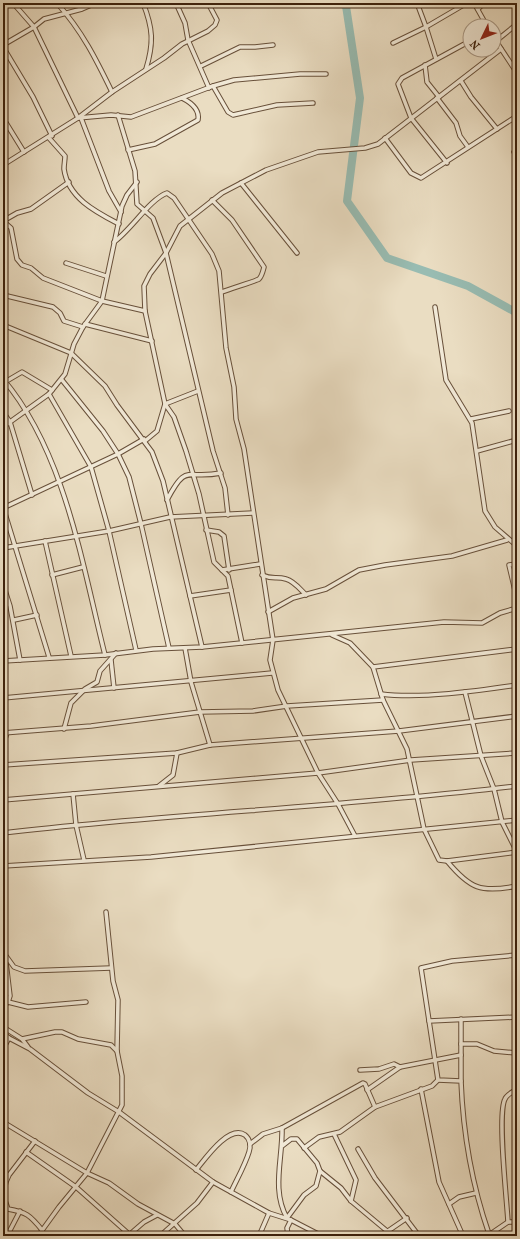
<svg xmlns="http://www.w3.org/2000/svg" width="520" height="1239" font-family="'IM FELL French Canon',serif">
<rect width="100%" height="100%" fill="#eaddc2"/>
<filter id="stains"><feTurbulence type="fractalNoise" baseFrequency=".005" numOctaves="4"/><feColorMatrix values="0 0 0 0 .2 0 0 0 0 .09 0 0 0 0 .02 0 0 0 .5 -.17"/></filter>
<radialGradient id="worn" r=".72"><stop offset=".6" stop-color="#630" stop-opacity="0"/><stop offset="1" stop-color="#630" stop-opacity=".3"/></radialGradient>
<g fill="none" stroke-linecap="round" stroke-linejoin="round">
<polyline stroke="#98bcb2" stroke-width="8" points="340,3 346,6 360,98 347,201 387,258 468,286 517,313"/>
<g stroke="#68503a" stroke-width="5.5">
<g id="minor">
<polyline points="13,3 34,27 78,118 111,115 131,117 213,86 234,80 300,74 326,74"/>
<path d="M 57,3 C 82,31 96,59 112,92"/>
<path d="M 143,3 C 153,28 154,43 146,69"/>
<polyline points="176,3 185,23 188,40 209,88"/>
<polyline points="417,3 426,27 436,59"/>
<polyline points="474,3 487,26"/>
<polyline points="478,9 484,3"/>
<polyline points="494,38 517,73"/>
<polyline points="496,41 517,24"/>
<polyline points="393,43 426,27 467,3"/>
<polyline points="3,45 34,27 44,19 82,9 96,3"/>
<polyline points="3,47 33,97 52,136"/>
<polyline points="425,65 427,82 439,97"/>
<polyline points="201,66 240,47 255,47 273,45"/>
<polyline points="461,81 471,97 497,129"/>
<polyline points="213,86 228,112 233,115 277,105 313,103"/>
<polyline points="437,98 456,123 460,136 468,147"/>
<polyline points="118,115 135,171 137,204 153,218 166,253 213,451 225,488 228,515"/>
<polyline points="3,118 24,152"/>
<polyline points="81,118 109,191 121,212"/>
<path d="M 49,138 L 65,156 C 65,160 64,164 64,169 C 68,198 96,212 119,224"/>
<polyline points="385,138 411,173 421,178 517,116"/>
<path d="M 128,150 L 155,144 L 198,120 C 200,109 190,102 182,98"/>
<polyline points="514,152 517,150"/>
<polyline points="447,163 411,118 398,84 402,78 470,41"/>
<polyline points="3,165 78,118 112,92 164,58 182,44 208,31 215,25 217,20 208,3"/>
<polyline points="241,183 297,253"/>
<path d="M 212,200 L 232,220 L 264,267 C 263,271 262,276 259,279 C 256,281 229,289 222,292"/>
<polyline points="3,221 11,228 17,259 22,265 31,268 43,278 102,301 145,311"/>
<polyline points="3,221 17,213 31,209 69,182"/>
<path d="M 114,242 C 131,230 150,199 167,193 L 174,198 L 212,254 L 219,271 L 226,348 L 234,387 L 236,419 L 244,449 L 273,640 L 270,660 L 278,690 L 318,773 L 338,804 L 355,836"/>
<polyline points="66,263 106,276"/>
<polyline points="3,295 53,307 60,313 64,321 83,327"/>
<polyline points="435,307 446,380 472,423 485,511 495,527 517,546"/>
<polyline points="85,324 152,341"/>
<polyline points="3,325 71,353 105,386 117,405 152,452 163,481 202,647"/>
<path d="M 3,379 C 65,452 82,564 105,655"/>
<polyline points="62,380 103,431 118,454 129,477 141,524 169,648"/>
<polyline points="5,382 22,372 52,390"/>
<polyline points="49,394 91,467 109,531 136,650"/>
<polyline points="3,412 10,422 32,495"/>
<polyline points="471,419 509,411"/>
<polyline points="3,427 49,394 65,374 74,344 83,327 102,301 122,206 127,195 137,182"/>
<polyline points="145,441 157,431 165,404 198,391"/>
<polyline points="477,451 517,440"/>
<path d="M 167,500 C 187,462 186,480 221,473"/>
<polyline points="3,507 49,657"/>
<polyline points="3,508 118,454 144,439"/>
<polyline points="206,530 219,532 224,536 229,570"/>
<polyline points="45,541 71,656"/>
<polyline points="3,548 109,531 170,517 253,513"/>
<polyline points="517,564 509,565 517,599"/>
<polyline points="222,570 260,564"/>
<polyline points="52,575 83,567"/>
<path d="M 262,575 C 273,580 276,576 286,579 C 294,581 300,589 306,595"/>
<polyline points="3,584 10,606 20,660"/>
<polyline points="190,596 231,590"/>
<polyline points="268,612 293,598 326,589 359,570 385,565 452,556 507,540"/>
<polyline points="14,620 37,615"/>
<polyline points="332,635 350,643 373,667 383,700 407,749 424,829 439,860 447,861 517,852"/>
<polyline points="242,643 228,576 214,562 199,494 186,451 174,417 165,404 145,311 144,286 150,274 166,253 180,226 222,193 266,170 318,152 365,148 378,144 501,49"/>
<polyline points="185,648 191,682 210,745"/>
<polyline points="111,660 114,688"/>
<polyline points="3,661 105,655 153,649 202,647 444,622 482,623 500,613 517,608"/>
<polyline points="373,667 517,649"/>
<polyline points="465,692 481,756 494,789 502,822 517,852"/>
<path d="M 381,694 C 421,699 477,691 517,685"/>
<polyline points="3,698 272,673"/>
<polyline points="64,729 71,703 85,689 97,682 100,671 116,653"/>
<polyline points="3,733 91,726 200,712 253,711 287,706 383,700"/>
<polyline points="3,745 7,733"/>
<polyline points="3,765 177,753 210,745 399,731 517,716"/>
<polyline points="159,786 173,775 177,753"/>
<polyline points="73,794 76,825 84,860"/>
<polyline points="3,800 318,773 411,760 517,753"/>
<path d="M 3,833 C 174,813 346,807 517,786"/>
<path d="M 447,861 C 470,889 481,893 517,886"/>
<polyline points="3,866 151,857 517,820"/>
<polyline points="3,937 10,996 8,1002 3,1007"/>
<polyline points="6,956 14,967 25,971 111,968"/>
<polyline points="8,1002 28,1007 86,1002"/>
<polyline points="429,1021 517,1017"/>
<polyline points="3,1027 22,1039 28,1047"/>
<polyline points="3,1033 9,1038 30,1049 88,1093 119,1112 213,1182 269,1213 291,1220 322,1236"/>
<polyline points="22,1039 55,1032 62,1032 78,1039 111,1045 117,1051"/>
<polyline points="461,1044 477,1044 494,1051 517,1053"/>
<polyline points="3,1049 9,1038"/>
<polyline points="360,1070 379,1069 394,1064 400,1067"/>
<polyline points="461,1081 461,1019"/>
<polyline points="421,1089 439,1182 463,1236"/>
<polyline points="367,1090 400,1067 461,1055"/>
<polyline points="3,1122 87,1173 109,1183 138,1204 175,1224 185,1236"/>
<path d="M 282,1128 C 283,1158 271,1190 287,1218 L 304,1195 L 316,1186 L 320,1171 L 317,1163 L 297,1139 L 291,1139 L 282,1146"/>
<polyline points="334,1134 356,1180 351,1201"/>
<path d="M 35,1141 L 9,1175 L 6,1182 L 3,1195 L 8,1209 C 26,1212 30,1215 42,1230"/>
<polyline points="250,1144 263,1134 282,1128 363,1083 365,1084 375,1107"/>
<polyline points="304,1148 319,1137 340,1132 375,1107 432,1086 438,1080"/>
<polyline points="358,1149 375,1178 419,1236"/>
<polyline points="26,1152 76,1187 130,1235"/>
<path d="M 196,1170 C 205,1159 229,1124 245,1135 C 250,1139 251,1146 249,1152 C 245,1165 237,1179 231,1192"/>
<polyline points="320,1171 341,1188 351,1201 393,1236"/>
<polyline points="449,1204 459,1197 476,1193"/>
<path d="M 508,1222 C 507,1201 497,1114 505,1099 C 507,1094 513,1092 517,1089"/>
<polyline points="388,1231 407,1218"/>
<path d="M 489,1234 C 472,1185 463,1133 461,1081 L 438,1080 L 421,968 L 452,961 L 517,955"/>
<polyline points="129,1235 144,1222 157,1215"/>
<polyline points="489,1235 508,1222 517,1222"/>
<polyline points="7,1236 20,1211"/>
<polyline points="38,1236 59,1207 87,1173 122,1105 122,1076 117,1051 118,1000 113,981 106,912"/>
<polyline points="160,1236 197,1203 213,1182"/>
<polyline points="259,1236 269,1213"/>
<polyline points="288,1236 287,1228 291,1220"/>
</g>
</g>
<use href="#minor" stroke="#f1e9d7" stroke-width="3.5"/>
</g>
<rect width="520" height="1239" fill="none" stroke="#eaddc2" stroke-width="16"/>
<rect x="4" y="4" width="512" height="1231" fill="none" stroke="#3d210c" stroke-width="2"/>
<rect x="8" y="8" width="504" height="1223" fill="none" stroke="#3d210c"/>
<g transform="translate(482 38) rotate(227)"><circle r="19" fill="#f1e9d7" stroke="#a99986"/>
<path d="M0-3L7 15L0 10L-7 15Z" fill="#8f2418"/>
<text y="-6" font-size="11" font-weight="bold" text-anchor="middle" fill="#3d210c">N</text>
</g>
<rect width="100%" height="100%" filter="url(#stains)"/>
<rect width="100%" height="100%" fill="url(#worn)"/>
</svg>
